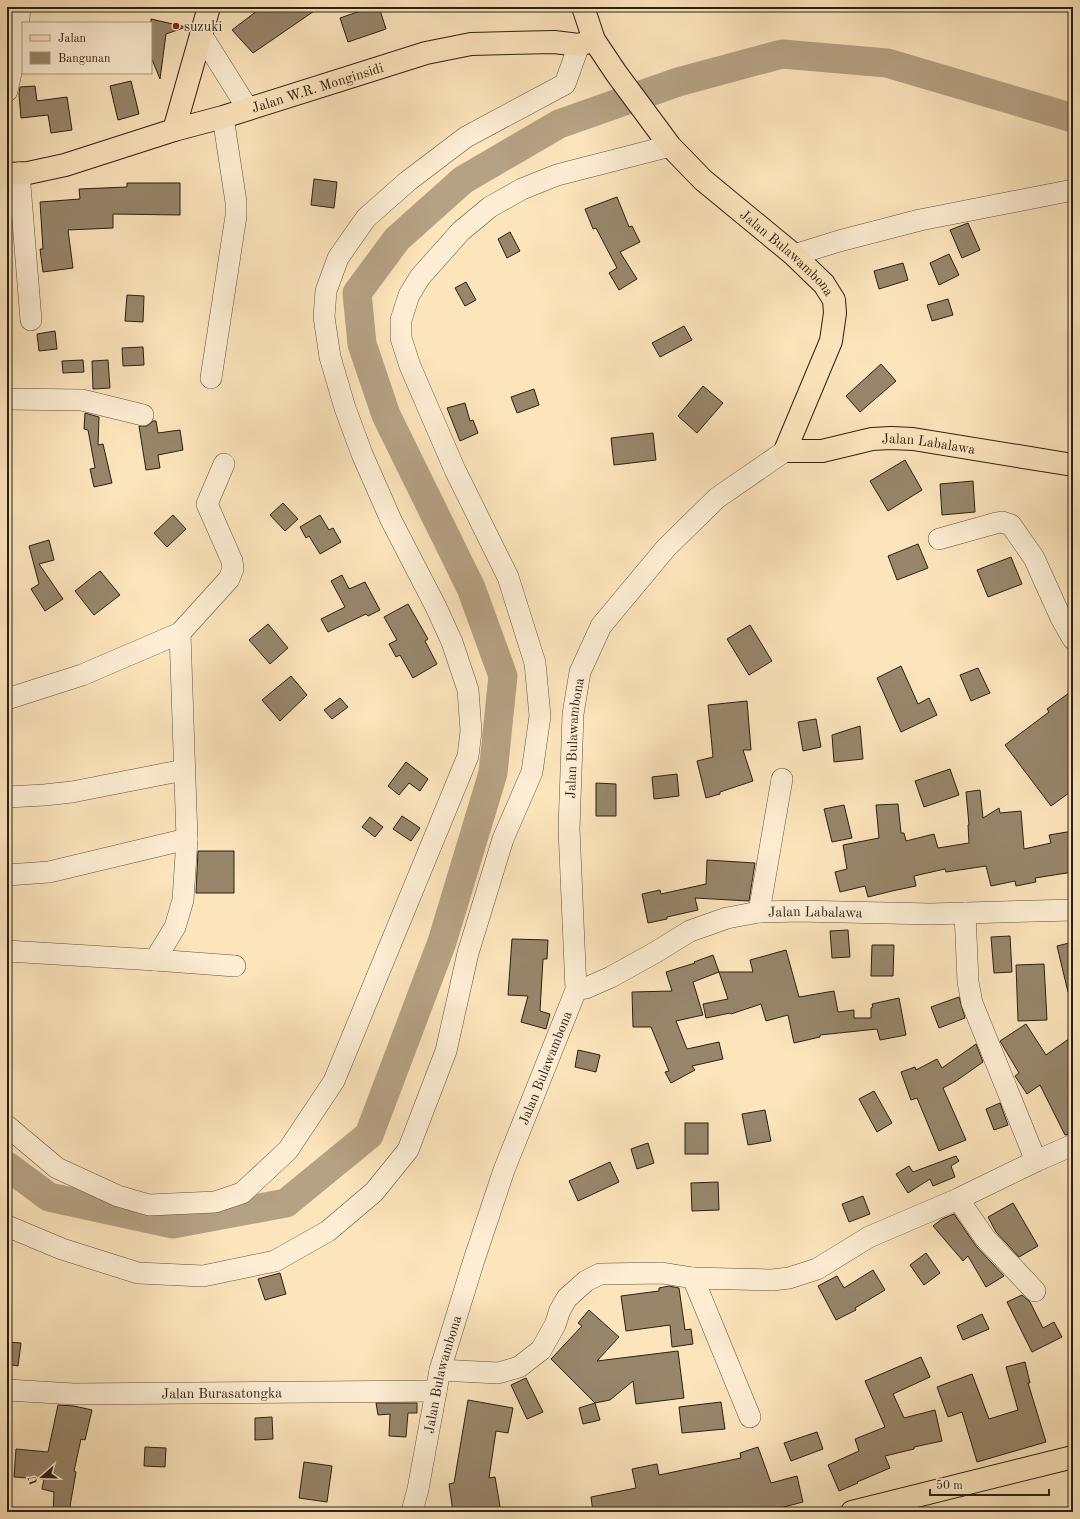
<svg xmlns="http://www.w3.org/2000/svg" width="1080" height="1519" font-family="'Old Standard TT',serif">
<rect width="100%" height="100%" fill="#fce4bc"/>
<filter id="stains"><feTurbulence type="fractalNoise" baseFrequency=".005" numOctaves="4"/><feColorMatrix values="0 0 0 0 .2 0 0 0 0 .09 0 0 0 0 .02 0 0 0 .5 -.17"/></filter>
<radialGradient id="worn" r=".72"><stop offset=".6" stop-color="#630" stop-opacity="0"/><stop offset="1" stop-color="#630" stop-opacity=".3"/></radialGradient>
<g fill="none" stroke-linecap="round" stroke-linejoin="round">
<polyline stroke="#b5a183" stroke-width="29" points="7,1166 49,1197 173,1224 286,1203 369,1135 442,942 493,773 503,676 471,588 386,415 362,344 357,293 397,239 463,180 559,124 678,82 782,54 887,63 1073,118"/>
</g>
<g fill="#98866b" stroke="#2c2013">
<polygon points="262,7 320,7 253,53 232,30"/>
<polygon points="372,7 379,7 386,29 348,42 340,18"/>
<polygon points="151,19 186,27 166,34 160,79 151,57"/>
<polygon points="131,81 139,114 118,120 110,86"/>
<polygon points="35,86 37,101 67,97 72,130 51,133 48,115 21,118 19,94 20,87"/>
<polygon points="314,179 337,182 334,208 311,205"/>
<polygon points="127,183 180,183 180,215 113,214 113,228 68,230 73,268 43,272 40,249 43,249 40,202 80,199 79,189 127,187"/>
<polygon points="617,197 629,227 632,226 640,242 620,252 637,279 619,290 609,273 617,268 596,228 593,229 585,209"/>
<polygon points="968,223 980,250 962,258 950,230"/>
<polygon points="510,232 520,251 507,258 498,239"/>
<polygon points="949,254 959,275 939,285 930,263"/>
<polygon points="903,263 908,280 879,289 874,271"/>
<polygon points="466,282 476,300 465,306 455,288"/>
<polygon points="127,295 144,296 143,322 125,321"/>
<polygon points="948,299 953,315 932,321 927,305"/>
<polygon points="684,326 692,340 660,357 652,343"/>
<polygon points="55,331 57,349 39,351 37,334"/>
<polygon points="143,347 144,365 123,366 122,348"/>
<polygon points="83,360 84,372 63,373 62,361"/>
<polygon points="108,360 110,388 93,389 92,361"/>
<polygon points="881,364 896,381 860,412 846,396"/>
<polygon points="703,386 723,403 697,433 678,416"/>
<polygon points="534,389 539,405 517,413 511,397"/>
<polygon points="465,403 470,421 473,420 478,433 460,441 447,408"/>
<polygon points="85,413 99,417 98,445 103,444 112,483 94,487 90,469 95,468 88,430 84,429"/>
<polygon points="153,421 156,421 158,433 180,430 183,450 158,455 160,468 146,470 139,426 147,426"/>
<polygon points="653,433 656,460 614,465 611,438"/>
<polygon points="905,460 922,490 888,511 870,481"/>
<polygon points="973,481 975,512 942,515 940,484"/>
<polygon points="283,503 298,519 285,531 270,515"/>
<polygon points="173,515 186,529 167,547 154,533"/>
<polygon points="320,515 329,530 333,528 341,542 320,554 309,536 306,538 300,527"/>
<polygon points="49,540 54,560 39,564 63,599 45,611 31,589 39,584 29,546"/>
<polygon points="918,544 928,568 897,580 888,556"/>
<polygon points="1011,557 1022,584 988,597 977,570"/>
<polygon points="100,571 120,595 94,615 75,591"/>
<polygon points="342,575 349,589 365,582 380,610 368,616 366,614 328,632 321,619 345,607 331,581"/>
<polygon points="408,604 428,639 425,641 437,664 413,678 400,655 396,657 389,644 397,640 384,617"/>
<polygon points="268,624 288,648 270,664 249,640"/>
<polygon points="750,625 772,661 749,675 727,639"/>
<polygon points="901,666 918,704 929,698 937,715 901,732 877,678"/>
<polygon points="978,668 990,693 971,701 960,675"/>
<polygon points="291,676 307,695 280,721 262,700"/>
<polygon points="1073,690 1073,790 1051,806 1005,745 1049,712 1047,709"/>
<polygon points="340,698 348,707 332,719 324,710"/>
<polygon points="747,701 751,750 743,750 753,781 720,792 720,794 706,798 697,761 713,757 708,705"/>
<polygon points="816,719 821,747 803,751 798,722"/>
<polygon points="860,726 863,759 834,762 832,735"/>
<polygon points="406,762 428,779 420,791 409,783 399,795 388,786"/>
<polygon points="950,769 959,795 924,807 915,781"/>
<polygon points="677,774 679,796 654,799 652,777"/>
<polygon points="596,783 616,784 616,816 596,816"/>
<polygon points="980,790 983,818 999,808 1000,813 1021,811 1024,849 1051,843 1049,835 1073,831 1073,872 1035,878 1036,882 1016,886 1015,881 991,886 986,866 946,872 945,869 914,876 916,886 892,891 868,897 865,886 840,892 835,872 847,869 843,845 879,838 876,805 898,804 901,833 904,833 906,841 934,834 938,848 969,843 968,825 969,825 966,792"/>
<polygon points="844,805 852,838 832,842 824,809"/>
<polygon points="402,816 420,828 411,841 393,829"/>
<polygon points="370,817 383,827 375,837 362,827"/>
<polygon points="198,851 234,851 234,893 196,893"/>
<polygon points="707,860 755,863 749,901 695,898 698,910 667,917 667,919 648,923 642,894 660,890 661,894 706,884"/>
<polygon points="848,930 850,957 832,958 830,931"/>
<polygon points="1010,936 1012,972 994,973 991,937"/>
<polygon points="512,939 548,940 547,959 543,959 540,1011 550,1014 546,1029 521,1022 528,996 508,995"/>
<polygon points="1073,942 1073,991 1068,992 1057,946"/>
<polygon points="872,945 894,945 893,976 871,976"/>
<polygon points="786,950 799,997 834,991 838,1012 854,1010 854,1018 871,1018 871,1008 873,1007 872,1004 899,998 906,1035 880,1040 877,1029 820,1035 820,1037 794,1043 788,1015 766,1021 761,1004 731,1014 730,1013 706,1018 703,1004 728,999 719,972 753,972 750,960"/>
<polygon points="713,955 719,972 693,982 703,1015 676,1021 687,1049 719,1042 723,1059 692,1066 695,1070 671,1083 665,1072 669,1071 651,1027 633,1027 632,992 672,991 666,972 695,963 694,962"/>
<polygon points="1044,964 1047,1020 1018,1021 1016,965"/>
<polygon points="959,997 965,1018 939,1028 931,1007"/>
<polygon points="1026,1024 1046,1055 1073,1036 1073,1133 1065,1135 1040,1085 1027,1094 1015,1076 1019,1073 1000,1041"/>
<polygon points="976,1044 983,1062 956,1081 943,1088 966,1140 939,1151 917,1098 911,1100 901,1072 915,1067 916,1070 937,1059 942,1068"/>
<polygon points="578,1050 600,1055 596,1072 575,1067"/>
<polygon points="874,1091 892,1123 877,1132 859,1099"/>
<polygon points="1000,1103 1008,1125 994,1130 986,1109"/>
<polygon points="765,1110 771,1141 748,1145 742,1114"/>
<rect x="685" y="1123" width="23" height="31"/>
<polygon points="648,1143 654,1163 637,1169 631,1149"/>
<polygon points="956,1156 959,1161 951,1166 955,1177 933,1186 930,1179 908,1193 896,1174 909,1166 913,1172"/>
<polygon points="610,1162 619,1182 578,1201 569,1181"/>
<polygon points="718,1182 719,1210 692,1211 691,1183"/>
<polygon points="863,1196 870,1214 849,1222 842,1204"/>
<polygon points="1013,1203 1038,1246 1019,1257 996,1232 988,1217"/>
<polygon points="954,1214 976,1246 1004,1276 986,1287 968,1256 963,1261 933,1226 942,1219"/>
<polygon points="926,1253 940,1273 924,1285 910,1265"/>
<polygon points="873,1270 885,1290 855,1308 856,1310 836,1320 818,1286 837,1276 844,1288"/>
<polygon points="280,1273 286,1294 265,1300 258,1279"/>
<polygon points="669,1286 679,1288 685,1330 691,1329 693,1344 672,1347 670,1325 626,1331 621,1296 659,1291 659,1288"/>
<polygon points="1022,1295 1030,1302 1043,1328 1054,1322 1062,1337 1032,1352 1007,1302"/>
<polygon points="589,1310 619,1337 597,1361 678,1351 684,1398 636,1404 633,1381 610,1400 595,1403 551,1359 582,1326 578,1323"/>
<polygon points="982,1314 989,1329 963,1340 957,1326"/>
<polygon points="7,1342 21,1343 18,1366 7,1364"/>
<polygon points="921,1357 930,1377 893,1394 904,1418 935,1410 942,1441 914,1447 914,1449 885,1456 890,1468 857,1482 858,1483 839,1491 828,1465 859,1451 855,1439 885,1427 865,1381"/>
<polygon points="1025,1362 1030,1383 1028,1383 1046,1442 977,1462 962,1412 948,1417 937,1387 972,1374 989,1419 1018,1410 1006,1367"/>
<polygon points="526,1378 543,1412 527,1419 511,1385"/>
<polygon points="468,1400 513,1408 508,1433 496,1431 489,1478 495,1477 501,1512 453,1512 449,1484 454,1483"/>
<polygon points="721,1402 725,1429 682,1433 679,1407"/>
<polygon points="376,1403 417,1403 417,1413 408,1413 406,1437 389,1436 390,1414 378,1415"/>
<polygon points="595,1403 600,1420 583,1424 579,1408"/>
<polygon points="58,1405 74,1406 92,1410 85,1440 81,1439 74,1471 76,1472 69,1512 53,1512 54,1492 42,1489 44,1479 14,1477 16,1449 48,1452"/>
<polygon points="272,1417 273,1439 255,1440 255,1418"/>
<polygon points="817,1432 823,1449 791,1461 784,1443"/>
<polygon points="145,1447 166,1448 165,1467 144,1466"/>
<polygon points="758,1447 771,1483 797,1476 803,1502 780,1508 781,1512 593,1512 591,1497 636,1488 632,1469 657,1464 659,1475 741,1458 740,1453"/>
<polygon points="304,1462 332,1466 327,1502 299,1498"/>
</g>
<g fill="none" stroke-linecap="round" stroke-linejoin="round">
<g stroke="#60513d" stroke-width="22">
<g id="minor">
<polyline points="201,34 248,109"/>
<polyline points="7,91 16,50 20,7"/>
<polyline points="19,173 31,320"/>
<polyline points="794,255 839,241 920,220 1073,190"/>
<polyline points="211,378 236,216 236,202 223,117"/>
<polyline points="7,399 82,400 143,415"/>
<polyline points="939,539 996,523 1002,522 1011,525 1034,558 1061,618 1073,639"/>
<polyline points="7,699 82,675 180,633 229,579 233,569 232,561 207,504 224,464"/>
<polyline points="7,797 44,795 72,792 184,770"/>
<polyline points="7,875 49,872 187,839"/>
<polyline points="759,912 782,779"/>
<polyline points="965,913 968,982 972,1003 1036,1161"/>
<polyline points="7,951 155,960 235,966"/>
<polyline points="155,960 175,927 183,900 187,839 180,633"/>
<path id="s1" d="M 576,990 L 586,988 L 611,977 L 656,952 L 690,931 L 727,918 L 759,912 L 798,911 L 931,914 L 1073,910"/>
<polyline points="7,1126 57,1168 118,1196 149,1205 215,1202 242,1193 288,1150 334,1081 468,756 471,731 468,690 452,642 436,607 391,520 362,454 345,408 330,357 324,317 326,291 338,258 366,218 408,181 466,137 565,84 579,45"/>
<polyline points="958,1199 985,1238 1035,1291"/>
<polyline points="7,1226 62,1249 138,1273 203,1276 275,1261 328,1231 374,1192 408,1150 446,1051 468,953 503,839 532,772 540,716 535,663 508,577 455,470 410,366 401,338 401,320 409,295 420,277 461,231 490,207 522,189 557,175 670,146"/>
<polyline points="693,1278 750,1417"/>
<polyline points="440,1370 498,1373 519,1367 541,1350 555,1325 560,1310 567,1298 586,1281 600,1274 662,1273 693,1278 772,1280 789,1278 817,1269 869,1237 958,1199 1036,1161 1073,1145"/>
<path id="s2" d="M 7,1390 L 74,1394 L 436,1391"/>
<path id="s3" d="M 412,1512 L 418,1489 L 440,1370 L 473,1263 L 504,1170 L 576,990 L 569,829 L 573,714 L 580,672 L 601,626 L 666,548 L 717,498 L 785,451"/>
</g>
</g>
<g stroke="#2c2013" stroke-width="24">
<g id="major">
<path id="s4" d="M 583,7 L 594,40 L 616,73 L 670,146 L 703,180 L 794,255 L 824,284 L 834,300 L 835,313 L 831,341 L 785,451 L 822,451 L 872,439 L 891,438 L 913,439 L 1073,465"/>
<polyline points="174,130 209,7"/>
<path id="s5" d="M 7,174 L 28,173 L 65,165 L 174,130 L 223,117 L 426,53 L 471,44 L 554,42 L 579,45 L 594,40"/>
</g>
</g>
<g stroke="#2c2013" stroke-width="24">
<polyline id="highway" points="852,1512 1073,1457"/>
</g>
<use href="#minor" stroke="#fdedd3" stroke-width="21"/>
<use href="#major" stroke="#fce4bc" stroke-width="22"/>
<use href="#highway" stroke="#fce4bc" stroke-width="22"/>
</g>
<circle fill="#8f2418" stroke="#fdedd3" stroke-width="1.5" cx="176" cy="26" r="4"/>
<g text-anchor="middle" stroke-width="3" stroke-linejoin="round" paint-order="stroke">
<g font-size="14" fill="#2c2013" stroke="#fdedd3" text-anchor="start">
<text x="184" y="31">suzuki</text>
</g>
<g font-size="14" fill="#2c2013" stroke="#fdedd3">
<text dy="5" stroke="none"><textPath href="#s5" startOffset="323">Jalan W.R. Monginsidi</textPath></text>
<text dy="5" stroke="none"><textPath href="#s4" startOffset="324">Jalan Bulawambona</textPath></text>
<text dy="5" stroke="none"><textPath href="#s4" startOffset="697">Jalan Labalawa</textPath></text>
<text dy="5" stroke="none"><textPath href="#s3" startOffset="801">Jalan Bulawambona</textPath></text>
<text dy="5" stroke="none"><textPath href="#s1" startOffset="257">Jalan Labalawa</textPath></text>
<text dy="5" stroke="none"><textPath href="#s3" startOffset="465">Jalan Bulawambona</textPath></text>
<text dy="5" stroke="none"><textPath href="#s3" startOffset="141">Jalan Bulawambona</textPath></text>
<text dy="5" stroke="none"><textPath href="#s2" startOffset="215">Jalan Burasatongka</textPath></text>
</g>
</g>
<rect width="1080" height="1519" fill="none" stroke="#fce4bc" stroke-width="24"/>
<rect x="8" y="8" width="1064" height="1503" fill="none" stroke="#2c2013" stroke-width="2"/>
<rect x="12" y="12" width="1056" height="1495" fill="none" stroke="#2c2013"/>
<rect x="22" y="22" width="130" height="52" fill="#fdedd3" stroke="#a99b86"/>
<rect x="30" y="35" width="20" height="6" fill="#fce4bc" stroke="#a99b86"/>
<text x="58" y="42" font-size="12" fill="#2c2013">Jalan</text>
<rect x="30" y="52" width="20" height="12" fill="#98866b" stroke="#a99b86"/>
<text x="58" y="62" font-size="12" fill="#2c2013">Bangunan</text>
<g transform="translate(42 1477) rotate(250)" stroke="#fdedd3" stroke-width="3" paint-order="stroke">
<path d="M0-3L7 15L0 10L-7 15Z" fill="#2c2013"/>
<text y="-6" font-size="11" font-weight="bold" text-anchor="middle" fill="#2c2013">U</text>
</g>
<path d="M930 1489v6h119v-6" fill="none" stroke="#2c2013" stroke-width="2"/>
<text x="936" y="1489" font-size="12" fill="#2c2013" stroke="#fdedd3" stroke-width="3" paint-order="stroke">50 m</text>
<rect width="100%" height="100%" filter="url(#stains)"/>
<rect width="100%" height="100%" fill="url(#worn)"/>
</svg>
